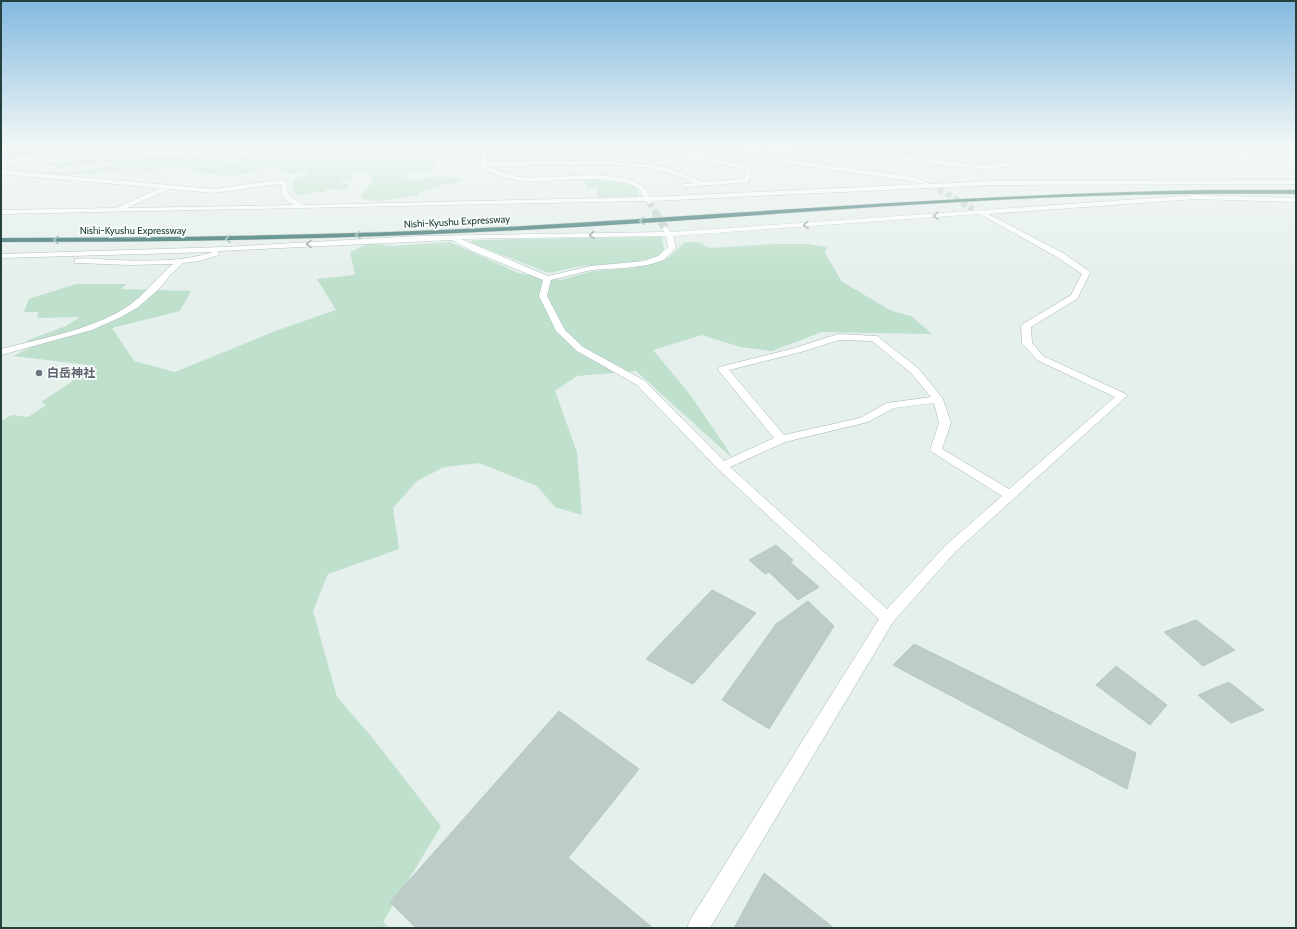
<svg xmlns="http://www.w3.org/2000/svg" width="1297" height="929" font-family="Cabin,'Noto Sans JP',sans-serif">
<rect width="100%" height="100%" fill="#e5efec"/>
<g fill="#bee0cc">
<path d="M 276,147 L 469,147 L 461,149 L 460,154 L 465,158 L 433,159 L 439,163 L 433,165 L 431,171 L 408,172 L 405,176 L 408,179 L 452,177 L 463,179 L 457,183 L 446,184 L 419,192 L 418,196 C 398,196 380,205 361,198 L 362,194 L 372,183 L 372,177 L 369,173 L 352,172 L 351,179 L 336,182 L 349,185 L 346,190 L 327,189 L 323,194 L 318,191 L 298,196 C 293,189 291,185 295,178 L 310,175 C 303,170 299,174 292,174 C 284,173 276,167 268,167 C 259,168 261,169 254,172 C 238,178 203,175 187,169 L 189,167 L 179,166 L 151,170 L 139,169 L 103,170 L 92,174 L 54,174 L 27,172 L 80,172 C 92,167 106,169 117,164 C 101,161 70,166 53,169 L 60,165 L 33,165 C 63,161 95,159 125,158 L 126,159 L 186,154 L 201,156 L 209,160 L 227,160 L 234,162 L 235,158 L 252,153 L 253,150 L 261,148 Z"/>
<polygon points="888,147 1045,147 1002,161 962,158 958,163 909,156 900,151 889,149"/>
<path d="M 585,180 C 603,180 621,180 637,188 L 639,195 L 637,197 L 598,198 L 597,188 L 586,188 Z"/>
<polygon points="662,236 664,249 658,257 628,263 581,266 549,273 471,243 472,240"/>
<polygon points="450,242 518,273 561,280 593,271 634,268 669,257 685,242 697,242 710,248 773,244 808,244 827,247 825,253 842,282 892,311 911,316 932,334 822,332 772,351 740,347 702,335 653,350 688,392 726,447 732,458 636,371 577,376 555,391 577,452 582,515 555,507 537,486 479,463 444,467 417,481 393,508 399,549 328,574 313,611 337,697 371,736 441,826 383,922 389,928 1,928 1,421 12,415 28,417 46,405 41,402 70,383 78,374 88,365 13,356 35,345 26,341 66,326 80,317 37,318 38,312 24,312 29,299 76,284 127,284 121,289 191,291 180,311 112,328 134,361 175,372 278,330 336,310 317,279 355,275 350,252 370,243 391,246"/>
</g>
<g fill="none" stroke-linecap="round" stroke-linejoin="round">
<polygon fill="#8dc0d4" fill-rule="evenodd" points="1,147 51,147 49,150 43,152 1,157"/>
</g>
<g fill="#bdccc8" stroke="#b7c8c4">
<polygon points="776,545 793,560 790,562 819,587 798,600 769,572 765,574 749,560"/>
<polygon points="712,590 756,613 693,684 646,659"/>
<polygon points="808,601 834,626 769,729 722,700 776,624"/>
<polygon points="1196,620 1235,650 1203,666 1164,632"/>
<polygon points="914,644 1136,753 1127,789 893,665"/>
<polygon points="1116,666 1167,705 1150,725 1096,685"/>
<polygon points="1229,682 1264,710 1231,723 1198,695"/>
<polygon points="559,711 639,769 568,858 653,928 416,928 390,902"/>
<polygon points="764,873 834,928 734,928"/>
</g>
<g fill="none" stroke-linecap="round" stroke-linejoin="round">
<g stroke="#beccc9" stroke-width="6" stroke-dasharray="6 3" stroke-linecap="butt">
<polyline points="938,189 973,209"/>
<polyline points="649,202 656,213"/>
</g>
<polyline stroke="#beccc9" stroke-width="8" stroke-dasharray="8 3.5" stroke-linecap="butt" points="655,212 665,228"/>
<g stroke="#a7b7b4" stroke-width="1">
<g id="minor">
<polygon points="95,147 104,147 77,154 1,165 1,161"/>
<path d="M 493,147 L 621,147 L 618,149 L 493,151 L 488,152 L 486,162 L 603,161 L 652,165 L 652,163 L 654,162 L 693,156 L 704,156 L 750,167 L 774,162 L 708,147 L 717,147 L 760,156 L 913,177 L 930,184 L 994,181 L 1296,180 L 1296,184 L 994,185 L 652,201 L 651,203 L 649,204 L 645,201 L 1,214 L 1,210 L 116,208 L 161,188 L 1,174 L 1,170 L 214,189 L 278,180 L 287,182 L 288,195 L 304,205 L 644,197 C 642,195 641,191 639,189 C 620,171 550,183 523,181 C 511,180 489,173 479,166 L 484,150 ZM 693,160 L 704,160 L 747,170 L 744,179 L 704,182 L 673,170 L 655,165 ZM 777,162 L 912,181 L 923,184 L 650,197 C 648,194 646,189 643,187 C 621,167 551,180 522,177 C 509,176 498,170 486,166 C 514,166 542,165 569,165 C 612,164 655,163 695,183 L 683,184 L 683,186 L 685,187 L 748,182 L 752,170 L 777,164 ZM 278,184 L 282,184 C 279,195 285,200 294,205 L 127,208 L 169,189 L 214,193 Z"/>
<polygon points="727,147 790,148 899,155 976,165 991,165 1012,162 1028,153 1048,147 1056,147 1032,155 1016,164 991,169 947,166 899,159 790,152 741,152"/>
<polygon points="1090,147 1098,147 1137,157 1134,159 1113,155"/>
<polygon points="1155,147 1168,147 1237,156 1296,159 1296,163 1237,160"/>
<path d="M 1196,195 L 1296,198 L 1296,202 L 1196,199 L 988,214 L 1063,253 L 1089,271 L 1090,273 L 1077,299 L 1031,327 L 1032,343 L 1043,356 L 1126,394 L 1127,396 L 956,551 L 893,622 L 710,928 L 687,928 L 690,920 L 879,619 L 718,469 L 637,385 L 577,351 L 556,331 L 539,296 L 543,280 L 472,251 L 452,240 L 218,251 L 219,255 L 199,261 L 183,263 L 171,274 L 160,288 L 137,308 L 119,318 L 92,330 L 1,355 L 1,349 C 43,338 96,329 131,304 C 147,292 158,276 173,264 L 129,265 L 78,263 L 75,263 L 75,259 C 88,257 103,260 115,260 C 147,261 183,262 213,252 L 1,258 L 1,254 L 224,247 L 418,236 L 664,232 L 662,228 L 665,226 L 667,227 L 671,232 ZM 980,214 L 1057,257 L 1082,274 L 1071,295 L 1023,324 L 1021,326 L 1022,343 L 1037,360 L 1115,397 L 1009,489 L 942,449 L 951,423 L 943,399 L 919,369 L 877,336 L 838,334 L 795,348 L 719,367 L 718,369 L 719,371 L 774,438 L 724,461 L 645,381 L 583,347 L 565,330 L 547,296 L 551,280 L 591,270 L 625,268 L 648,265 L 664,260 L 676,247 L 673,236 ZM 666,236 L 668,247 L 658,256 L 644,261 L 591,266 L 548,276 L 461,239 ZM 839,340 L 872,341 L 911,373 L 931,397 L 887,403 L 860,418 L 784,435 L 729,370 L 801,352 ZM 934,403 L 939,423 L 930,450 L 932,452 L 1002,496 L 946,545 L 887,609 L 730,467 L 785,442 L 868,422 L 894,408 Z"/>
</g>
</g>
<g stroke="#c2cac9" stroke-width="1">
<path id="highway" d="M 1209,190 L 1296,190 L 1296,194 C 1209,193 1122,194 1036,198 C 864,206 693,221 522,230 C 348,239 175,242 1,242 L 1,238 C 175,238 349,235 523,226 C 752,213 980,194 1209,190 Z"/>
</g>
<use href="#minor" fill="#fff" fill-rule="evenodd"/>
<use href="#highway" fill="#2f6e69" fill-rule="evenodd"/>
</g>
<defs><path id="oneway-chevron" d="M-2-3.5L2.5 0L-2 3.5" fill="none" stroke-width="1.6" stroke-linecap="round" stroke-linejoin="round"/></defs>
<g stroke="#92a09e">
<use href="#oneway-chevron" transform="translate(936 216) rotate(176)"/>
<use href="#oneway-chevron" transform="translate(806 225) rotate(176)"/>
<use href="#oneway-chevron" transform="translate(592 235) rotate(179)"/>
<use href="#oneway-chevron" transform="translate(309 244) rotate(177)"/>
</g>
<g stroke="#92b4b1">
<use href="#oneway-chevron" transform="translate(642 221) rotate(176)"/>
<use href="#oneway-chevron" transform="translate(358 235) rotate(178)"/>
<use href="#oneway-chevron" transform="translate(228 239) rotate(179)"/>
<use href="#oneway-chevron" transform="translate(56 240) rotate(-180)"/>
</g>
<linearGradient id="sky" x2="0" y2="1"><stop stop-color="#83b9e0"/><stop offset="0.53" stop-color="#f3f8f6"/><stop offset="1" stop-color="#f3f8f6" stop-opacity="0"/></linearGradient>
<rect width="1297" height="277" fill="url(#sky)"/>
<circle fill="#6b7280" stroke="#f6fbf9" stroke-width="1.5" cx="39" cy="373" r="4"/>
<g text-anchor="middle" stroke-width="4" stroke-linejoin="round" paint-order="stroke">
<g font-size="10" fill="#24413d" stroke="#f6fbf9">
<text transform="translate(457 221) rotate(-3)" y="4">Nishi-Kyushu Expressway</text>
<text x="133" y="234">Nishi-Kyushu Expressway</text>
</g>
<g font-size="12" font-weight="bold" fill="#5b616d" stroke="#f6fbf9" text-anchor="start">
<text x="47" y="377">白岳神社</text>
</g>
</g>
<rect width="1297" height="929" fill="none" stroke="#24413d" stroke-width="4"/>
</svg>
